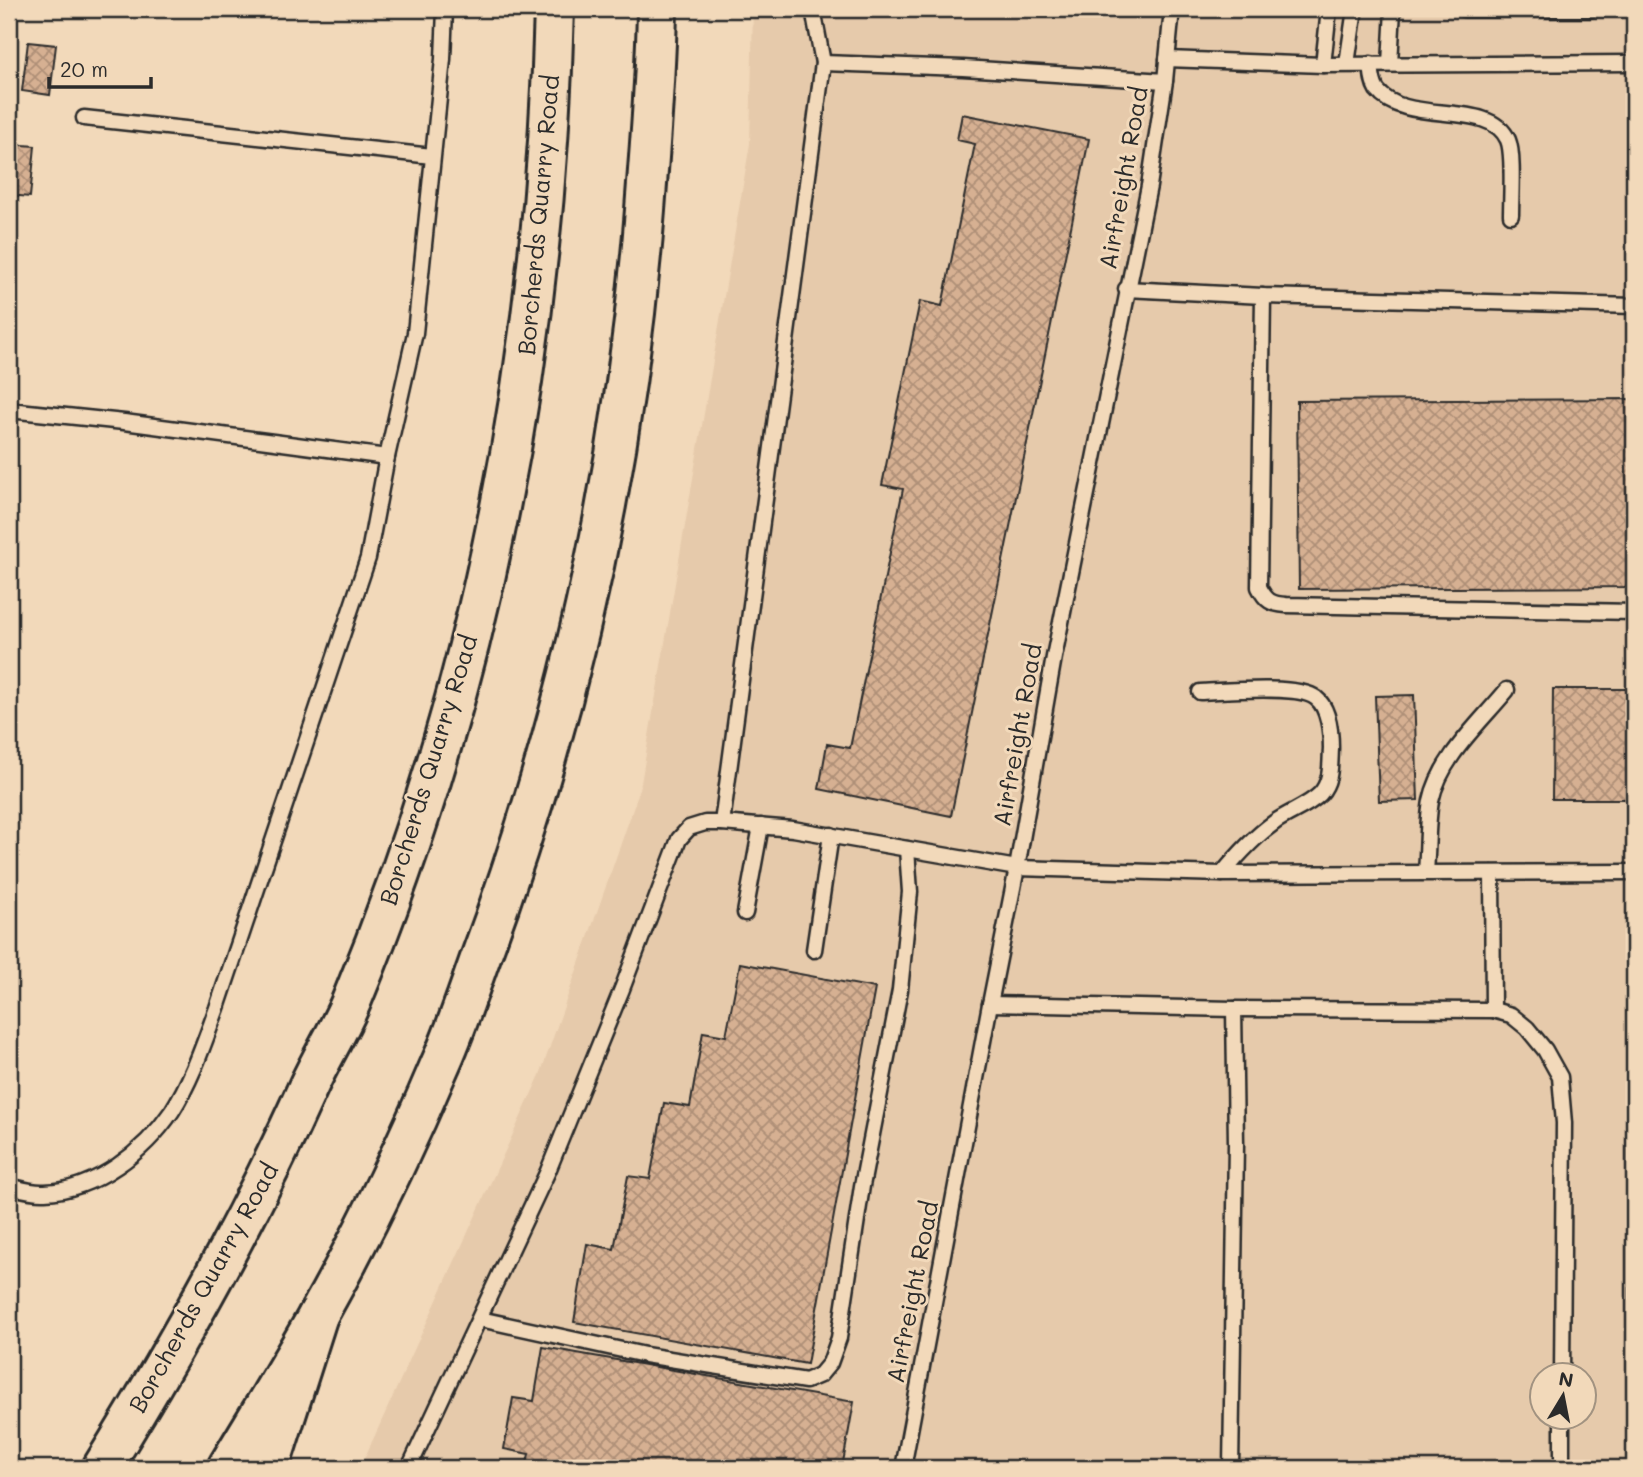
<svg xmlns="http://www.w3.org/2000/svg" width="1643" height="1477" font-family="Mali,sans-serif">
<defs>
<pattern id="building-cross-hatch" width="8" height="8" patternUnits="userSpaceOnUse" patternTransform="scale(1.75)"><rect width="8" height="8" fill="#d6b092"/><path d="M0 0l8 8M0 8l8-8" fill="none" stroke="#ae8f77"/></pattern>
</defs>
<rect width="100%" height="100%" fill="#f2d9ba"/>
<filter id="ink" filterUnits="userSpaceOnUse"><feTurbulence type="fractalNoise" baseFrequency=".0143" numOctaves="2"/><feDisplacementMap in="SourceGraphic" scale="14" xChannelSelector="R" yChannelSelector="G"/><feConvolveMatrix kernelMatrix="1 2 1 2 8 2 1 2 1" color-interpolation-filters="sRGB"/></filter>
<g filter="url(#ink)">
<path fill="#e6caab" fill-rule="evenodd" d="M 753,9 L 1634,9 L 1634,1468 L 360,1468 L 540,1075 L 640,789 L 750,144 ZM 1542,1376 L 1584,1376 L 1584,1418 L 1542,1418 Z"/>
<g fill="url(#building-cross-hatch)" stroke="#2b2b2b" stroke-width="2">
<polygon points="28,42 56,45 50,95 22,91"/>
<polygon points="962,114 1089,139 951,816 819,789 827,744 850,748 903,489 882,485 920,301 942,306 975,144 957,140"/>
<polygon points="9,144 35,146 30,197 9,195"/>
<polygon points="1634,399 1634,587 1299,589 1297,401"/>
<polygon points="1553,689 1634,689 1634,799 1552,799"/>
<polygon points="1414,695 1418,800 1379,801 1375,696"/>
<polygon points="740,963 875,988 807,1364 574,1322 587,1244 614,1249 628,1176 650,1179 664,1103 690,1107 703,1032 726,1036"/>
<polygon points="1628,1062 1634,1062 1634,1468 1630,1468"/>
<polygon points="543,1347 854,1402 842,1468 526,1468 529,1454 504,1449 513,1398 534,1401"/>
</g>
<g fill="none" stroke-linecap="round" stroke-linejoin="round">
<g stroke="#2b2b2b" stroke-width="19">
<g id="service">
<polyline points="1464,9 1591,9"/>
<polyline points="1167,59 1323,65 1634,63"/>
<polyline points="823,63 963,68 1165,81"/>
<polyline points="1347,64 1355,9"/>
<path d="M 1371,64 C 1372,73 1372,82 1377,90 C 1406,127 1490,98 1508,140 C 1514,154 1511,197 1511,215"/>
<polyline points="1390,64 1393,9"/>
<polyline points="1323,65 1329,9"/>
<polyline points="84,118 432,156"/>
<polyline points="1126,289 1263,296 1634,306"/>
<path d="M 1263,296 L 1259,587 C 1266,601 1271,604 1286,605 L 1634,612"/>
<polyline points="9,410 124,422 387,457"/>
<path d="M 1200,692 C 1224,691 1299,684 1316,698 C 1329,708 1331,734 1331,748 C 1330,764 1332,781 1320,794 C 1308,806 1289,812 1275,822 C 1254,837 1238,855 1222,874"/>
<polyline points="722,823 823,63 813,9"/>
<path d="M 1426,872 C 1428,849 1427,824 1431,801 C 1440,758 1480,723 1507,690"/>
<polyline points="1492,873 1493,1010"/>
<polyline points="745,913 761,826"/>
<polyline points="814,950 831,835"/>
<polyline points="990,1004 1234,1009 1493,1010 1511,1015 1527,1028 1545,1050 1560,1077 1564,1123 1562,1376"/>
<path d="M 9,1186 C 21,1189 33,1193 45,1192 C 96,1190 145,1151 172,1111 C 192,1080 204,1043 217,1008 L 368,558 L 387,457 L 415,333 L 443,59 L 445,9"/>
<polyline points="480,1319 645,1355 806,1381 820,1375 830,1363 839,1338 862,1186 900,990 910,892 907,849"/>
<polyline points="409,1468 548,1171 622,989 679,839 689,828 705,823 722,823 793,829 1017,868 1222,874 1634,872"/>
<polyline points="903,1468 990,1004 1017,868 1054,657 1149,186 1165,81 1172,9"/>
<polyline points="1231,1468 1236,1144 1234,1009"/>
<polyline points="1562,1468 1562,1418"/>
</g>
</g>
<g stroke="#2b2b2b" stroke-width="44">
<g id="secondary">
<path d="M 102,1468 C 178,1345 250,1217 309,1085 C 322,1057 339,1030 351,1002 C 482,687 546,348 554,9"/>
<path d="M 227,1468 C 257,1418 289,1367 318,1315 C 363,1235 404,1150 440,1065 C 456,1030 468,992 481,956 C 570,717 625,464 645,210 C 650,143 656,76 657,9"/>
</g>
</g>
<g stroke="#2b2b2b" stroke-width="44">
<polyline id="primary" points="269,1468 318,1315"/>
</g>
<use href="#service" stroke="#f2d9ba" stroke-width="14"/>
<use href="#secondary" stroke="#f2d9ba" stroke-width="38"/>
<use href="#primary" stroke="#f2d9ba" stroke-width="38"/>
</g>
</g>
<g text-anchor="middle" stroke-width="6" stroke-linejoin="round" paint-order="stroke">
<g font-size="24" fill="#2b2b2b" stroke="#f2d9ba">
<text transform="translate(1124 178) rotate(-80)" y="8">Airfreight Road</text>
<text transform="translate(539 215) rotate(-85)" y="8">Borcherds Quarry Road</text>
<text transform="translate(1018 735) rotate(-80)" y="8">Airfreight Road</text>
<text transform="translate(429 770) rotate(-73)" y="8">Borcherds Quarry Road</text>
<text transform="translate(204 1288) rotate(-61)" y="8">Borcherds Quarry Road</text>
<text transform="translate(913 1292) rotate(-79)" y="8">Airfreight Road</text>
</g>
</g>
<rect width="1643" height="1477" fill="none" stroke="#f2d9ba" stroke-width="35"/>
<rect x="18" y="18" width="1608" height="1442" fill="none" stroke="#2b2b2b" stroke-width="2.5" filter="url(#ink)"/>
<g transform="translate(1563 1396) rotate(10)"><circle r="33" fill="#f2d9ba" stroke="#a29381" stroke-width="2"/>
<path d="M0-5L12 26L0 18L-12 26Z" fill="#2b2b2b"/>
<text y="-10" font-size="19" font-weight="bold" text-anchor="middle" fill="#2b2b2b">N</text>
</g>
<path d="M49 77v10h102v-10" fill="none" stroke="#2b2b2b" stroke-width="3.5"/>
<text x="60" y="77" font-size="21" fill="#2b2b2b" stroke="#f2d9ba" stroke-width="5" paint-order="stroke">20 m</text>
</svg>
